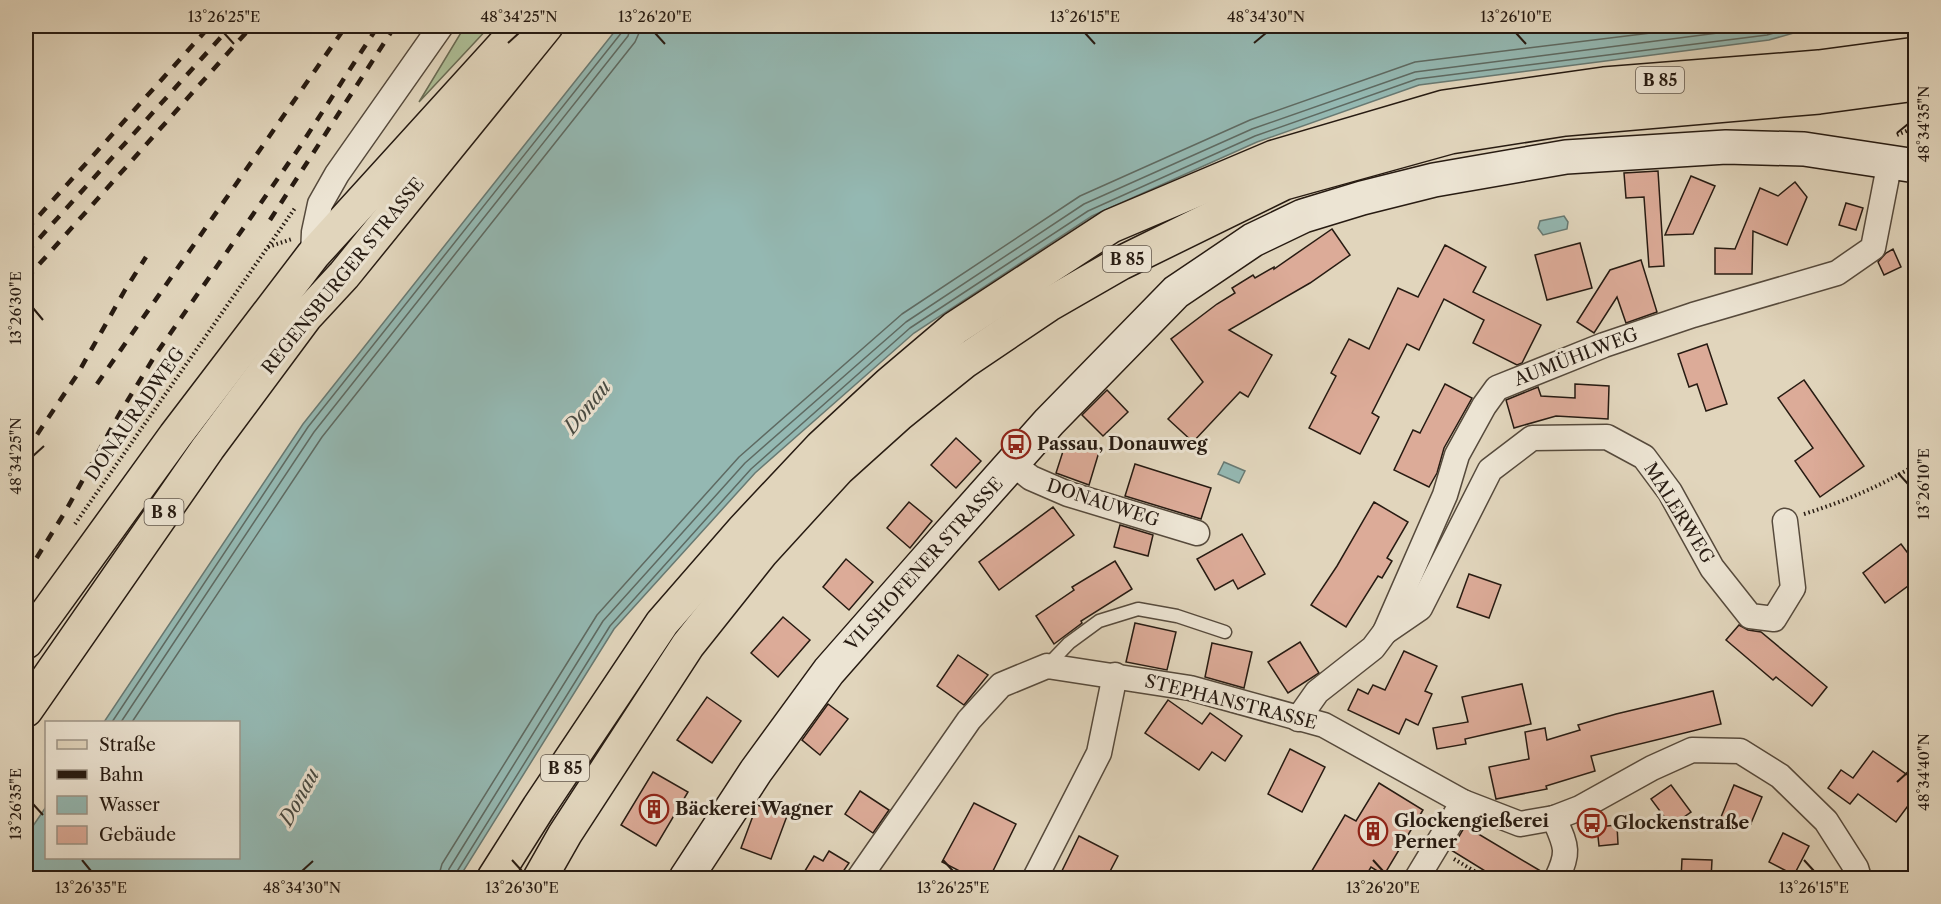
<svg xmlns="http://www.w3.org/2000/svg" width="1941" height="904" font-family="'Libre Caslon Text',serif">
<rect width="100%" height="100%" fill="#e1d5bc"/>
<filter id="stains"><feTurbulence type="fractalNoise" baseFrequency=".00333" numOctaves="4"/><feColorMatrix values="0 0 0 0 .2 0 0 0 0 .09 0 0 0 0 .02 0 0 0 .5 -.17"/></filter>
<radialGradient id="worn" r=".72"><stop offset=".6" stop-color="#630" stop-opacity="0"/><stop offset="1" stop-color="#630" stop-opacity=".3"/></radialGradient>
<polygon fill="#adbe96" stroke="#6a6c54" stroke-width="1.5" points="465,26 490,26 419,102"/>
<g fill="#94b8b2" stroke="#687972" stroke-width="1.5">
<polygon points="619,26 1818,26 1769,40 1419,85 1257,142 1092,216 914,333 755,473 614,629 459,878 26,878 26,836 46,807 46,858 238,858 238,722 104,722 303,424"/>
<polygon points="1564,216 1568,222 1567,229 1543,235 1538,228 1540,221"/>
<polygon points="1224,462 1245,471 1239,483 1218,474"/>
</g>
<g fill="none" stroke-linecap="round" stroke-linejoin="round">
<g stroke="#5e6a62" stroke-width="1.5">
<polyline points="112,722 308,427 622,32 623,26"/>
<polyline points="121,722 314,432 628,36 631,26"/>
<polyline points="132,722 322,437 635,42 639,33 640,26"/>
<polyline points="438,878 442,864 597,615 739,457 902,314 1080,196 1250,120 1415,62 1708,26"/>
<polyline points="447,878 449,869 603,621 745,463 906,322 1084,204 1252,129 1415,72 1772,26"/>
<polyline points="455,878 456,873 610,626 751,469 910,328 1088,211 1255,136 1417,79 1767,35 1798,26"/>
</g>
</g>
<g fill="#dcab98" stroke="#271b12" stroke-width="1.5">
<polygon points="1658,171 1664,266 1649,267 1644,197 1626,198 1624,173"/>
<polygon points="1691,176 1715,186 1693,234 1665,235"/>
<polygon points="1795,182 1807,197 1787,245 1753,231 1752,274 1715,274 1715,248 1735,249 1760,188 1778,196"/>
<polygon points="1846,203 1863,208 1856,230 1839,225"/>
<polygon points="1332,229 1350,255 1310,283 1229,330 1272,355 1248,397 1240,392 1193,442 1168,419 1203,382 1171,339 1217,304 1235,293 1232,288 1253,275 1255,278 1274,267 1274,269"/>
<polygon points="1580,243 1592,288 1547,300 1535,255"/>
<polygon points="1445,245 1486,267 1473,292 1541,325 1522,363 1517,365 1473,343 1484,320 1444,299 1419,350 1407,344 1372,413 1379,417 1360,454 1309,428 1336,376 1331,373 1349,339 1369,349 1398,288 1418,297"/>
<polygon points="1893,249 1901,267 1884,275 1878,262 1886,253"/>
<polygon points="1641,260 1657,312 1626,323 1617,297 1594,333 1577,322 1610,270"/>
<polygon points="1707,344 1727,404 1706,411 1697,384 1689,387 1678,354"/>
<polygon points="1804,380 1864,466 1820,497 1795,461 1813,448 1778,398"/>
<polygon points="1445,384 1472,398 1444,448 1437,473 1429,487 1394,470 1413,430 1420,433"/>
<polygon points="1575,384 1609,386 1608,419 1556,416 1514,428 1506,400 1538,387 1541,396 1575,398"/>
<polygon points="1107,390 1128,412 1103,436 1082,415"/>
<polygon points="956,438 981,461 956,488 931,465"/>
<polygon points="1066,442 1099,452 1089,485 1056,473"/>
<polygon points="1135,464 1211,488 1201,519 1125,496"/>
<polygon points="909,502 932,521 910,548 887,528"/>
<polygon points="1374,502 1408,522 1387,558 1392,561 1382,578 1378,576 1346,627 1311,605 1337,566"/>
<polygon points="1053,507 1074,535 999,590 979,562"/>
<polygon points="1120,525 1153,535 1148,556 1114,547"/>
<polygon points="1242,534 1265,574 1238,589 1233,580 1215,590 1197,559"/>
<polygon points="1901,544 1916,564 1916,580 1885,603 1863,573"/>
<polygon points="846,559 873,582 849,610 823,587"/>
<polygon points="1115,561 1132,589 1081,621 1082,623 1054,644 1036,616 1074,590 1072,587"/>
<polygon points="1469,574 1501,585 1489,618 1457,607"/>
<polygon points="783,617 810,640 778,677 751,653"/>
<polygon points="1135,623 1176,632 1167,670 1126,662"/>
<polygon points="1739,625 1748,630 1761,632 1827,687 1812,706 1776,677 1773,680 1726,640"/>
<polygon points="1300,642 1319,673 1288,693 1268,662"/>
<polygon points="1212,643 1252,652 1244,688 1205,677"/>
<polygon points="1404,651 1437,666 1425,691 1432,694 1418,725 1406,719 1399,734 1348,710 1358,689 1368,694 1373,685 1385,690"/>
<polygon points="958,655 988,675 964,705 937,686"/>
<polygon points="1522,684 1531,724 1465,739 1466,744 1437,749 1433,728 1468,722 1462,697"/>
<polygon points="1713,691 1721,724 1591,756 1595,771 1546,786 1547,789 1496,799 1489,767 1529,759 1525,732 1545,728 1547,740 1580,730 1578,725 1616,714"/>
<polygon points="707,697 741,721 712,763 677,740"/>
<polygon points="1168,700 1202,724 1210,713 1242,736 1225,761 1212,752 1199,770 1145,733"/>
<polygon points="828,704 848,719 820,755 802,740"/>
<polygon points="1290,749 1325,767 1302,812 1268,794"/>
<polygon points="1873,751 1916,781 1916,795 1896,822 1858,794 1850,804 1828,788 1841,770 1853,778"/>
<polygon points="653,772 688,792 656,846 621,825"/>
<polygon points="1379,783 1423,810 1384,875 1371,867 1364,879 1307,879 1345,815 1356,821"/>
<polygon points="1671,785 1691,812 1671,826 1651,799"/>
<polygon points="1734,785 1762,797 1749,828 1721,817"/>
<polygon points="860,791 889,810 873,833 845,814"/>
<polygon points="974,803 1016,824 989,879 975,879 942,862"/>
<polygon points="757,805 787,816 771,859 741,848"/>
<polygon points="1617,825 1618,844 1599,846 1597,827"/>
<polygon points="1465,826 1544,873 1543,879 1498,879 1451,850"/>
<polygon points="1783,833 1809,846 1794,875 1769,862"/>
<polygon points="1079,836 1118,856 1106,879 1058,879"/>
<polygon points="829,851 849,863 842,873 845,875 845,879 800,879 814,856 823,861"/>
<polygon points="1682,859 1712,860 1711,879 1681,879"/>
</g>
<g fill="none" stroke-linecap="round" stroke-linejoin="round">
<g stroke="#564a3c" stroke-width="15">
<polyline id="lane" points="1047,666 1069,643 1099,621 1138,609 1177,616 1225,632"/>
</g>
<g stroke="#564a3c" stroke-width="27">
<g id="street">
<polyline points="313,255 314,232 320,204 337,174 441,26"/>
<polyline points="1013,464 1031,478 1068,494 1197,533"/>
<polyline points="1385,632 1420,608 1490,470 1532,438 1607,437 1644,457 1670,492 1712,568 1750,616 1774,619 1793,588 1785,521"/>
<polyline points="1298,719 1317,692 1373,648 1385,632 1445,495 1457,455 1484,406 1497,388 1604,345 1693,315 1837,273 1873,248 1890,161"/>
<path d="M 1554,818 C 1566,846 1570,851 1557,878"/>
<polyline points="859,878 969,720 1001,685 1047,666 1190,688 1324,725 1463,802 1520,824 1554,818 1580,808 1652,768 1692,750 1740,751 1780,776 1826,821 1856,868 1859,878"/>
<polyline points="1035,878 1099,753 1115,675"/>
<polyline points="1417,878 1463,802"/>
</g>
</g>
<g stroke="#271b12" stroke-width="36">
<polyline id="secondary" points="686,878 756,771 829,671 944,540 1049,422 1176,292 1253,240 1303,216 1362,198 1434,180 1566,157 1726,147 1804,149 1916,166"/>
</g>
<g stroke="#271b12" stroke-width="36">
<g id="primary">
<polyline points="26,642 175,436 313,255 512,36"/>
<polyline points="26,710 208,448 306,316 344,275 546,26"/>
<polyline points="494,878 539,807 662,623 743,530 821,447 889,384 955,328 1111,226 1274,157 1444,107 1604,84 1819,67 1916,54"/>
<polyline points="540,878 565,834 688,645 762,552 838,469 898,415 965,361 1048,305 1121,263 1284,183 1450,137 1565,119 1819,97 1916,84"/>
</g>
</g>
<g stroke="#271b12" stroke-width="4" stroke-dasharray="1.5 3" stroke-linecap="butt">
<polyline points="1897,135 1916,127"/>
<polyline points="268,247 292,239"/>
<path d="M 1804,514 C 1846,501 1878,487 1916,465"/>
<polyline points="75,524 295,208"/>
<polyline points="1454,859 1486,878"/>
</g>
<use href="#lane" stroke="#ece4d3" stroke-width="12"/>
<use href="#street" stroke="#ece4d3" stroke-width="24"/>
<use href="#secondary" stroke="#ece4d3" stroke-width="33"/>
<use href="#primary" stroke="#e1d5bc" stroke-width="33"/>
<g stroke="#271b12" stroke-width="4.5" stroke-dasharray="10 10" stroke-linecap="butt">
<polyline points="270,220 395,26"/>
<polyline points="26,230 210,26"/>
<polyline points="26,253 231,26"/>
<polyline points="26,279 252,26"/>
<polyline points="97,384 346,26"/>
<polyline points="26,451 77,375 125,290 146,257"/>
<polyline points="26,575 65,512 120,413 156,354 299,148 378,26"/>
</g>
</g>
<path fill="none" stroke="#271b12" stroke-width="2" d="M 224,33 L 234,44M 655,33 L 665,44M 1085,33 L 1095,44M 1516,33 L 1526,44M 508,43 L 519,33M 1254,43 L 1266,33M 1897,133 L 1908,124M 33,308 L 43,320M 33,456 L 44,446M 1898,473 L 1908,484M 1897,782 L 1908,772M 33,804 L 43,815M 82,860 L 91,871M 512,860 L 522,871M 943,860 L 953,871M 1373,860 L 1383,871M 1804,860 L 1814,871M 302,871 L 313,861"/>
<defs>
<g id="bus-ring" transform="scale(1.5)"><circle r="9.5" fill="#ece4d3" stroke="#8f2418" stroke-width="1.5"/><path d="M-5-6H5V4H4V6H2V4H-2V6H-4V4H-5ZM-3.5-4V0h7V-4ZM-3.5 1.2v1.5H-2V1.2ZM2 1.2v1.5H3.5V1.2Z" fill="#8f2418"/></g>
<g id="building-ring" transform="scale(1.5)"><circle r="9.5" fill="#ece4d3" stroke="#8f2418" stroke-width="1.5"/><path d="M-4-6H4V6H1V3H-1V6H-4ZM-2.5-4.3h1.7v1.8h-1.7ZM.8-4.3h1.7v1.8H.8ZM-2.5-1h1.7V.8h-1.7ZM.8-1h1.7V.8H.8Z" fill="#8f2418"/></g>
</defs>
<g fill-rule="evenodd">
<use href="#bus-ring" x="1016" y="444"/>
<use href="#building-ring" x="654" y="809"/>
<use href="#bus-ring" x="1592" y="823"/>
<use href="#building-ring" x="1373" y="831"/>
</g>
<g text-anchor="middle" stroke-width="6" stroke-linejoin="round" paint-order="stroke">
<g fill="#ece4d3" stroke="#62574c" stroke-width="1.5">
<rect x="1636" y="67" width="48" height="26" rx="4.5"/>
<rect x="1103" y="246" width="48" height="26" rx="4.5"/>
<rect x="144.5" y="499" width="39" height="26" rx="4.5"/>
<rect x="541" y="755" width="48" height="26" rx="4.5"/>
</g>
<g font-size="16" font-weight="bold" fill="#271b12">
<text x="1660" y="86">B 85</text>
<text x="1127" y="265">B 85</text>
<text x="164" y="518">B 8</text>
<text x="565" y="774">B 85</text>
</g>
<g font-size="18" fill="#271b12" stroke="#ece4d3">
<text transform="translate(343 276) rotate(-51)" y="6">REGENSBURGER STRASSE</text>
<text transform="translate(1576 357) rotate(-21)" y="6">AUMÜHLWEG</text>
<text transform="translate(135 414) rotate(-55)" y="6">DONAURADWEG</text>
<text transform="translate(1103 503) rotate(18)" y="6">DONAUWEG</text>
<text transform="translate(1679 513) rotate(58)" y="6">MALERWEG</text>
<text transform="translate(924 564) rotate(-48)" y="6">VILSHOFENER STRASSE</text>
<text transform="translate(1231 702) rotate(14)" y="6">STEPHANSTRASSE</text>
</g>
<g font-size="18" font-weight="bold" fill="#271b12" stroke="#ece4d3" text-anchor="start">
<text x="1037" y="450">Passau, Donauweg</text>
<text x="675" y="815">Bäckerei Wagner</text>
<text x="1394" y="827">Glockengießerei<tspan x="1394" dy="21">Perner</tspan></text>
<text x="1613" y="829">Glockenstraße</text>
</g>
<g font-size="20" font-style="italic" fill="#484a42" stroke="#ece4d3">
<text transform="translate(587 407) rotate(-51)" y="7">Donau</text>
<text transform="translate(299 797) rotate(-61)" y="7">Donau</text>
</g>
</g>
<rect width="1941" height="904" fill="none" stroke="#e1d5bc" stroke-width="66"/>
<rect x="45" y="721" width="195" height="138" fill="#ece4d3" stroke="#9d9486" stroke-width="1.5"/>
<rect x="57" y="740" width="30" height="9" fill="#e1d5bc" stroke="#9d9486" stroke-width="1.5"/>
<text x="99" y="751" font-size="18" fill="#271b12">Straße</text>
<rect x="57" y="770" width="30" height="9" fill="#271b12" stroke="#9d9486" stroke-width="1.5"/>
<text x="99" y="781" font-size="18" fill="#271b12">Bahn</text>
<rect x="57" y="796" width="30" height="18" fill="#94b8b2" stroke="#9d9486" stroke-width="1.5"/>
<text x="99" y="811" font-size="18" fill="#271b12">Wasser</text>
<rect x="57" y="826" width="30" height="18" fill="#dcab98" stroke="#9d9486" stroke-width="1.5"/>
<text x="99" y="841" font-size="18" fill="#271b12">Gebäude</text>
<rect x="33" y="33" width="1875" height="838" fill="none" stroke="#271b12" stroke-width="2"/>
<g font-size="15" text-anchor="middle" fill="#271b12">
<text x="224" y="22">13°26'25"E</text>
<text x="519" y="22">48°34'25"N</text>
<text x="655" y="22">13°26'20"E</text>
<text x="1085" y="22">13°26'15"E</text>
<text x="1266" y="22">48°34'30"N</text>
<text x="1516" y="22">13°26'10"E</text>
<text transform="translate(1924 124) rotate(-90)" y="5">48°34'35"N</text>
<text transform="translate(16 308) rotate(-90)" y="5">13°26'30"E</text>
<text transform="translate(16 456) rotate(-90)" y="5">48°34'25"N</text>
<text transform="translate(1924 484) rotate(-90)" y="5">13°26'10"E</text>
<text transform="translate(1924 772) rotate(-90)" y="5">48°34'40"N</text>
<text transform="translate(16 804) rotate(-90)" y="5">13°26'35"E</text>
<text x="91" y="893">13°26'35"E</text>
<text x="302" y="893">48°34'30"N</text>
<text x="522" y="893">13°26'30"E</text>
<text x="953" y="893">13°26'25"E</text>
<text x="1383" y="893">13°26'20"E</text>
<text x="1814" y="893">13°26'15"E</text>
</g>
<rect width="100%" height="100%" filter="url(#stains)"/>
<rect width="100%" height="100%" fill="url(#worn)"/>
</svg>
